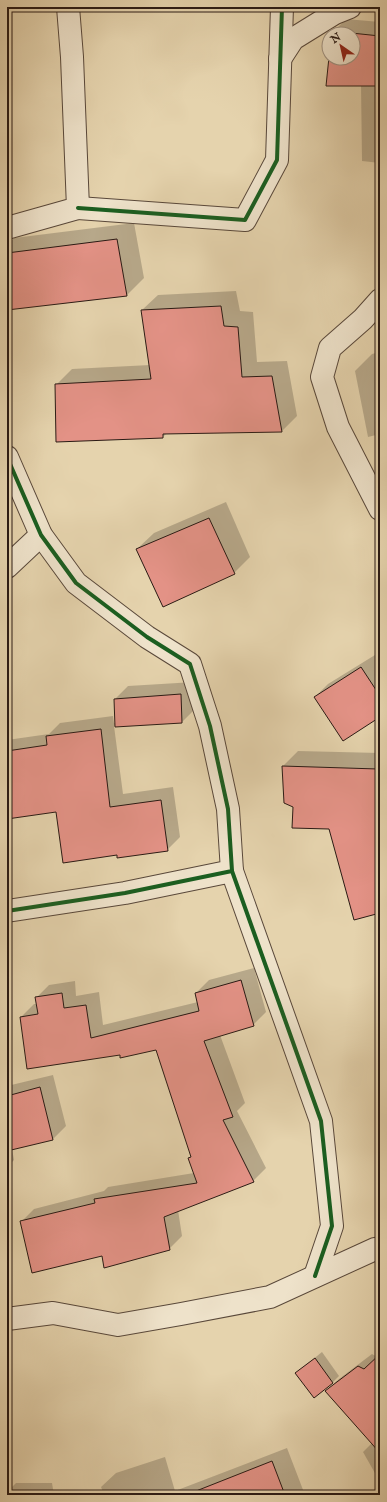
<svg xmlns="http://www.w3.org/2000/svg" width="387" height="1502" font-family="'IM FELL English',serif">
<rect width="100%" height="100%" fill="#e5d3ad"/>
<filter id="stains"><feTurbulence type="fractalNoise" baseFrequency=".005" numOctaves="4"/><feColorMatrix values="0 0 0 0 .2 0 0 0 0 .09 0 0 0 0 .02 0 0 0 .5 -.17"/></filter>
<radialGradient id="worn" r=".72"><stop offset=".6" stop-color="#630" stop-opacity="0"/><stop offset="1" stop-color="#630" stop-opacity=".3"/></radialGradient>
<g fill="#0003">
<polygon points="346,19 380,22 380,163 362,161 361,85 353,58 353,34 332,34 333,32"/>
<polygon points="134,223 144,278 127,295 7,309 7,245 14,238"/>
<polygon points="236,291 240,311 253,312 257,362 287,361 297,416 282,431 167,433 163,437 56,385 72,369 150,365 142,310 158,295"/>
<polygon points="380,352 380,434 368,437 355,371 372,354"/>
<polygon points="226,502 250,557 234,573 137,549 154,533"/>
<polygon points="375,655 380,663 380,716 315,697 328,684"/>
<polygon points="194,682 195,709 182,722 114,726 123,794 173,787 180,837 167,850 117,854 57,811 7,818 7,740 49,734 60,723 113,716 114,723 116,723 115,699 128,686"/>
<polygon points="298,751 380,753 380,912 330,828 294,807 283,766"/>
<polygon points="254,968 266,1012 253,1025 220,1035 245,1103 237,1111 266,1168 253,1181 178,1210 182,1236 169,1249 103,1255 21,1222 34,1209 104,1191 108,1187 194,1173 190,1158 192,1156 157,1048 120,1054 21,1017 34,1004 37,1004 36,998 49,985 75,981 76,996 99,992 103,1025 198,1002 196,993 209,980"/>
<polygon points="53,1075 66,1126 53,1139 12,1149 14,1160 7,1167 7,1086"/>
<polygon points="322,1352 339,1376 332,1383 296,1373"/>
<polygon points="372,1354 377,1357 380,1355 380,1482 363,1452 372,1443 326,1391 339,1379"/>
<polygon points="287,1448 305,1495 68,1495 103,1492 101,1487 116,1473 165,1457 175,1491"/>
<polygon points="16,1483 52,1483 54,1495 7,1495 7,1492"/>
</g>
<g fill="#e39286" stroke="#2a1a14">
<polygon points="332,31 380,36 380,86 326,86 329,57 353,58 353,34 331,34"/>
<polygon points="117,239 127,296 7,310 7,253"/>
<polygon points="221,306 224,326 238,327 242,377 272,376 282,432 163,434 163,438 56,442 55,384 151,379 141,310"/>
<polygon points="209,518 235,574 163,607 136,549"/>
<polygon points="361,667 380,696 380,717 343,741 314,697"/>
<polygon points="181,694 182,723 115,727 114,699"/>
<polygon points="101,729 110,807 161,800 168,851 117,858 117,855 63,863 56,812 7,819 7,751 47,745 46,736"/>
<polygon points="282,766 378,769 380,789 380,913 354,920 329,829 292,828 293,807 284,803"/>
<polygon points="241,980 254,1026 204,1041 233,1117 223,1120 254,1182 164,1217 170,1250 104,1268 102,1256 32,1273 20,1221 95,1203 94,1199 197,1183 188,1158 191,1157 156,1050 120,1058 120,1055 27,1069 20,1017 38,1014 35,997 62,993 64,1008 86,1005 91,1038 199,1011 195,993"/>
<polygon points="40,1087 53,1140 7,1151 7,1096"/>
<polygon points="380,1354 380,1453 325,1391 358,1366 364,1369"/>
<polygon points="315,1358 333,1383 314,1398 295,1373"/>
<polygon points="272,1461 285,1495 191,1495 191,1493"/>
</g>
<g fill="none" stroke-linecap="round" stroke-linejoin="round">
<g stroke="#59483a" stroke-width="24">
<g id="minor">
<polyline points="280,59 293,39 335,13 350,7"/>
<polyline points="78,208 245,220 277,160 282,7"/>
<polyline points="7,228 78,208 72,57 68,7"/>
<polyline points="380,300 363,319 330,348 322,377 338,427 380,509"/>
<polyline points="7,457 41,535 76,583 147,637 190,664 210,726 228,809 232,871 125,893 7,911"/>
<polyline points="7,567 41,535"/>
<polyline points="232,871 321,1121 332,1226 315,1276"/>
<polyline points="7,1319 53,1313 118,1325 181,1314 270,1297 375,1249 380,1248"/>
</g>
</g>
<use href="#minor" stroke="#eee2ca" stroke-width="22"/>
<g stroke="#eee2ca" stroke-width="6">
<g id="cycleway">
<polyline points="78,208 245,220 277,160 282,7"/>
<polyline points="7,457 41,535 76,583 147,637 190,664 210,726 228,809 232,871 125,893 7,911"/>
<polyline points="232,871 321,1121 332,1226 315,1276"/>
</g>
</g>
<use href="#cycleway" stroke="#1b5e20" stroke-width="4"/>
</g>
<rect width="387" height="1502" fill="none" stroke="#e5d3ad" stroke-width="24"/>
<rect x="8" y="8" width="371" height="1486" fill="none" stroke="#2a1a14" stroke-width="2"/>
<rect x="12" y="12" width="363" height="1478" fill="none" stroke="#2a1a14"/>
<g transform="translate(341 46) rotate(326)"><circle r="19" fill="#eee2ca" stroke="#a09281"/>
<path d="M0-3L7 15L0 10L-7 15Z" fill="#8f2418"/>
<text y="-6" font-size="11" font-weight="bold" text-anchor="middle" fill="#2a1a14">N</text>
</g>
<rect width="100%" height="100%" filter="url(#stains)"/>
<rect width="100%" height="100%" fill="url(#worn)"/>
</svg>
